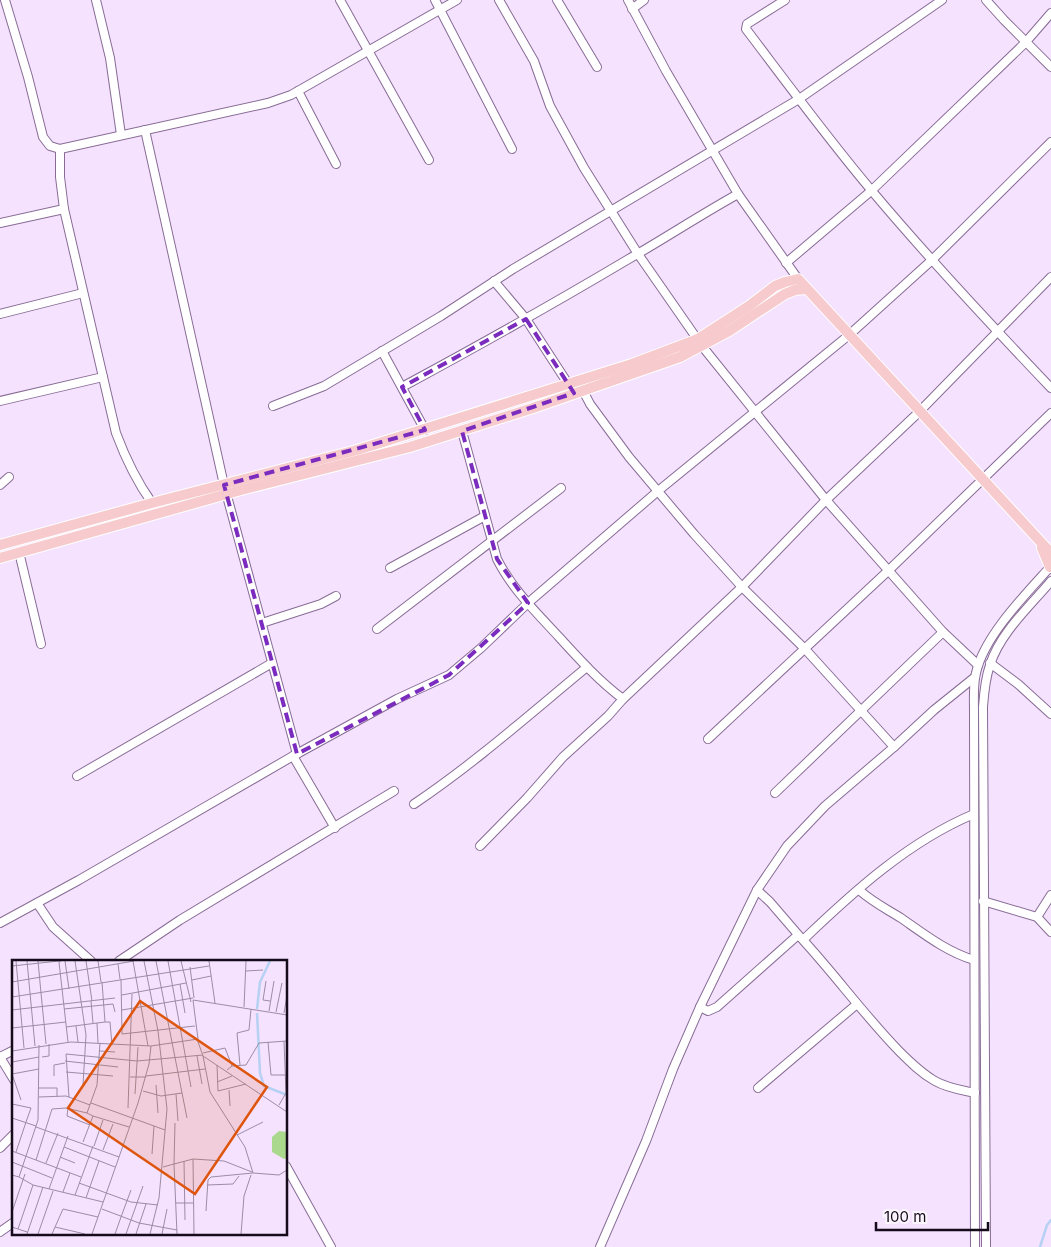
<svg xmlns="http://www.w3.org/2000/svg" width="1051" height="1247" font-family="Inter,sans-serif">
<rect width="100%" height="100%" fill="#f5e2ff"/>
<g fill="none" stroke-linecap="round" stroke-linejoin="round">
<polyline stroke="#b6d1f3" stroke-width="2.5" points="1040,1247 1047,1225 1051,1220"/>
<g stroke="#886c96" stroke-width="10">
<g id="minor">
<polyline points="5,0 28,77 43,137 50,146 60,149"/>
<polyline points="96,0 110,58 121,135"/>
<polyline points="340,0 429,160"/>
<polyline points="435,0 512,149"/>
<polyline points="499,0 534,61 550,106 584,168 638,254 702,346 826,500 943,632 978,665"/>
<polyline points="557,0 597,67"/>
<polyline points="628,0 666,71 738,194 798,279"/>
<path d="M 785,0 L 747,24 L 746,29 C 787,83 828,139 872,191 C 929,259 990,324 1051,388"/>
<polyline points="986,0 1004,20 1051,67"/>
<polyline points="632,9 644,0"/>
<polyline points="298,91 336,164"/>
<polyline points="145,130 224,485 297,754"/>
<path d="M 64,209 L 116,433 C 125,457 137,482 152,503"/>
<polyline points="0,223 64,209 60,177 60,149 268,103 291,95 457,0"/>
<polyline points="786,263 871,191 1025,43 1051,13"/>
<polyline points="494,281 526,319 574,393"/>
<polyline points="0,314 83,293"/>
<polyline points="382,351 425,430"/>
<polyline points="578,381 590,404 629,457 694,534 742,587 805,649 894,747"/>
<path d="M 402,387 C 478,346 553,304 627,260 C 664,239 700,215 738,194"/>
<polyline points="0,401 103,377"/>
<polyline points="273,406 324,386 441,316 513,269 799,99 942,0"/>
<path d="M 462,431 L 497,559 C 512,589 536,612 559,637 C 579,659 599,681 623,699 L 742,587 L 826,500 L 919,412 L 1051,277"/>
<polyline points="0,485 9,477"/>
<polyline points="19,552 41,644"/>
<polyline points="390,568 485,516"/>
<polyline points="262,623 321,604 336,596"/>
<polyline points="377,629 561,488"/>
<polyline points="990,663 1018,684 1051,714"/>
<polyline points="708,739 889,570 1051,413"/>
<polyline points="293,756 335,828"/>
<polyline points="77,776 272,663"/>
<polyline points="775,793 943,632"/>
<path d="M 414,804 C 475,763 530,714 587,667"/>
<path d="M 974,814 C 909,841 853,892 803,940 C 836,976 865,1016 899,1051 C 910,1062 921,1073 935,1081 C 947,1088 961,1090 975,1093"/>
<polyline points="480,846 527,798 563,757 608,716 623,699"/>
<polyline points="757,890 770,902 801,938"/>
<path d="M 859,890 C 874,903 885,908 901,918 C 924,934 947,952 974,960"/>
<polyline points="983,901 1037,917 1051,932"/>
<polyline points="37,903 53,927 91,961"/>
<polyline points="1037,917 1051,895"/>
<polyline points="0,923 79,880 293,756 397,699 449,675 481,648 528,603 658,491 849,335 932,260 1051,142"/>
<polyline points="119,961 180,920 394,791"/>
<polyline points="700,1007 708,1011 717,1007 798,935"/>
<polyline points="0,1057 14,1080"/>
<polyline points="0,1057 14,1050"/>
<polyline points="758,1088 857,1004"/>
<polyline points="0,1148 14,1134"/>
<polyline points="286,1166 331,1247"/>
<polyline points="0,1232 14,1222"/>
<polyline points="600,1247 646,1141 673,1069 700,1007 757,890 787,846 825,806 894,747 934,710 975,677"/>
<path d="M 975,1247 L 974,711 C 974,699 973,685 976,673 C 984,636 1026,594 1051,566"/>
<path d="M 986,1247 L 983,707 C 984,693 985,679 990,665 C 1000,633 1030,606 1051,581"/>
</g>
</g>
<g stroke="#fff" stroke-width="12">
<g id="major">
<polyline points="0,545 152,503 357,450 632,364 698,339 749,306 775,286 785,282 798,279 1051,553"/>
<polyline points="1042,548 1050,567"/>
<polyline points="0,558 241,490 410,447 533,408 680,357 729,331 785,294 795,290 806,289"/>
</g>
</g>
<use href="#minor" stroke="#fff" stroke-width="8"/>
<use href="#major" stroke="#f7cbce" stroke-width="10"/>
</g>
<path fill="none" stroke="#7b2cbf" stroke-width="4" stroke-dasharray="10 6" stroke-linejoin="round" d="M 526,319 L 574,393 L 462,431 L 497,559 L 528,603 L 449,675 L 297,754 L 224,485 L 425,430 L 402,387 Z"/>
<g transform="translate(12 960)">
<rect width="275" height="275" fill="#f5e2ff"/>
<path d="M 267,171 L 275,172 L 275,198 L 272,199 L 260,192 L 260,177 Z" fill="#aad98d"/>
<path fill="none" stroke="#b6d1f3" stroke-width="2.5" d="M 245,49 L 248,22 L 258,1M 245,53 L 248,113 L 252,126 L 275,135"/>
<path fill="none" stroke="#9c8ca4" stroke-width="1" d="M 4,1 L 12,88M 15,1 L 23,86M 26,1 L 29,33M 49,1 L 47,2 L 56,82M 53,1 L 57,29M 63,1 L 74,75 L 71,125M 74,1 L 80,41M 86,1 L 89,22M 121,1 L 136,86M 132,1 L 146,71 L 155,149 L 147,238 L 138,274M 156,1 L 179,127M 169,1 L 179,42M 197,1 L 203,43M 106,4 L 108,19M 0,6 L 47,1M 178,7 L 182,38M 234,11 L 251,10M 109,19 L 110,74 L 183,66M 180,20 L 199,16M 254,21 L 251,40 L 258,41M 0,22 L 122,1M 168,24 L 173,53M 29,33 L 34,84M 110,35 L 174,23M 0,37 L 197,6M 79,41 L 81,63M 232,47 L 234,1M 52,49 L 101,44 L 103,52M 0,50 L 103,38M 110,50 L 181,38M 257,51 L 262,21M 264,52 L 270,23M 272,53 L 275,36M 93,62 L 98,62 L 100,85M 85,63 L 86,83M 64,66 L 66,82M 54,67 L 93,62 L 90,22M 0,68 L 54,62M 185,79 L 191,96 L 275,152M 256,82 L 259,115 L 275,115M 0,91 L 59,82 L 139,86M 88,91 L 103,92M 191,93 L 213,88 L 220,106M 185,96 L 190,124M 191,96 L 198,132 L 233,187 L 241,213 L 267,215 L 275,210M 30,97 L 37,96 L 37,84M 53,101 L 106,107M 0,102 L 27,97M 205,105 L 206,131 L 234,124M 228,105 L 225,73 L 237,70 L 239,49M 215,110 L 220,106 L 234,105 L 247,83 L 275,81M 54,112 L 101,116M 0,114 L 9,140M 0,114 L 27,109M 42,116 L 42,105 L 53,103M 134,116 L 193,109M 118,117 L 134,117M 205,122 L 220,116M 144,125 L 146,153M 27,128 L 45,128 L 45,137M 217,130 L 218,146M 131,131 L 149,136 L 170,133 L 144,1M 170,133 L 175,158M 123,134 L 126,87M 164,134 L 166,161M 27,137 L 54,136 L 78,145M 57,137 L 54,94 L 125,101 L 191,95M 79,143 L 153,170M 0,144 L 19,148 L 14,162M 267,145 L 274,133 L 272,81M 56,148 L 55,156 L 78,165M 116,148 L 120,34M 81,156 L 117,167M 0,158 L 24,166M 24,167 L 107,197M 225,175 L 251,162M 71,182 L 81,156 L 75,153 L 85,125 L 88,83M 82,186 L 91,160M 52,187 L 103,207M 91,190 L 101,164M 0,191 L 69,217M 4,192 L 14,162M 140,194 L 142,166M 48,197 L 63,203M 181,199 L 182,274M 24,200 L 40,149 L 54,148 L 75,153M 172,201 L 173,260M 0,202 L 40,218M 34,203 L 46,173M 151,207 L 162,204 L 163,163M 0,215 L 7,217 L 26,160 L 27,85M 7,217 L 21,225 L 91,242M 67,223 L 119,242 L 146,245M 195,225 L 221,224 L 227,216M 37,229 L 56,176M 51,232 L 58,213M 63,235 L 81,186M 74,238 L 87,201M 164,243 L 181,243M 90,249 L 127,263 L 165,270M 194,251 L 196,220 L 199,217 L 241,213M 0,252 L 13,214M 109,257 L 119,230M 0,267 L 15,272M 43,267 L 73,274M 6,269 L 21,225M 15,274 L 31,227M 26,274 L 41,231M 40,274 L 51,249 L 86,257M 80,274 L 126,143 L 137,104 L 139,86 L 186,79 L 181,40 L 275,55M 103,274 L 109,257M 114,274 L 131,226M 124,274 L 134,244M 150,274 L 155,249M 165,274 L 162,204 L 181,199 L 212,201 L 240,212M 229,274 L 232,236 L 239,215"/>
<path fill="#de550d" fill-opacity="0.15" stroke="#de550d" stroke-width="2.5" d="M 128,41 L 255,127 L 183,234 L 56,148 Z"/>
<rect width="275" height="275" fill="none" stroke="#160b1b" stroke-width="2.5"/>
</g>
<path d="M876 1222v8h112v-8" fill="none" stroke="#160b1b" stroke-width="2.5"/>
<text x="884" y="1222" font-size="15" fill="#160b1b" stroke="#fbf5fe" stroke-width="4" paint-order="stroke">100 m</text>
</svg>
